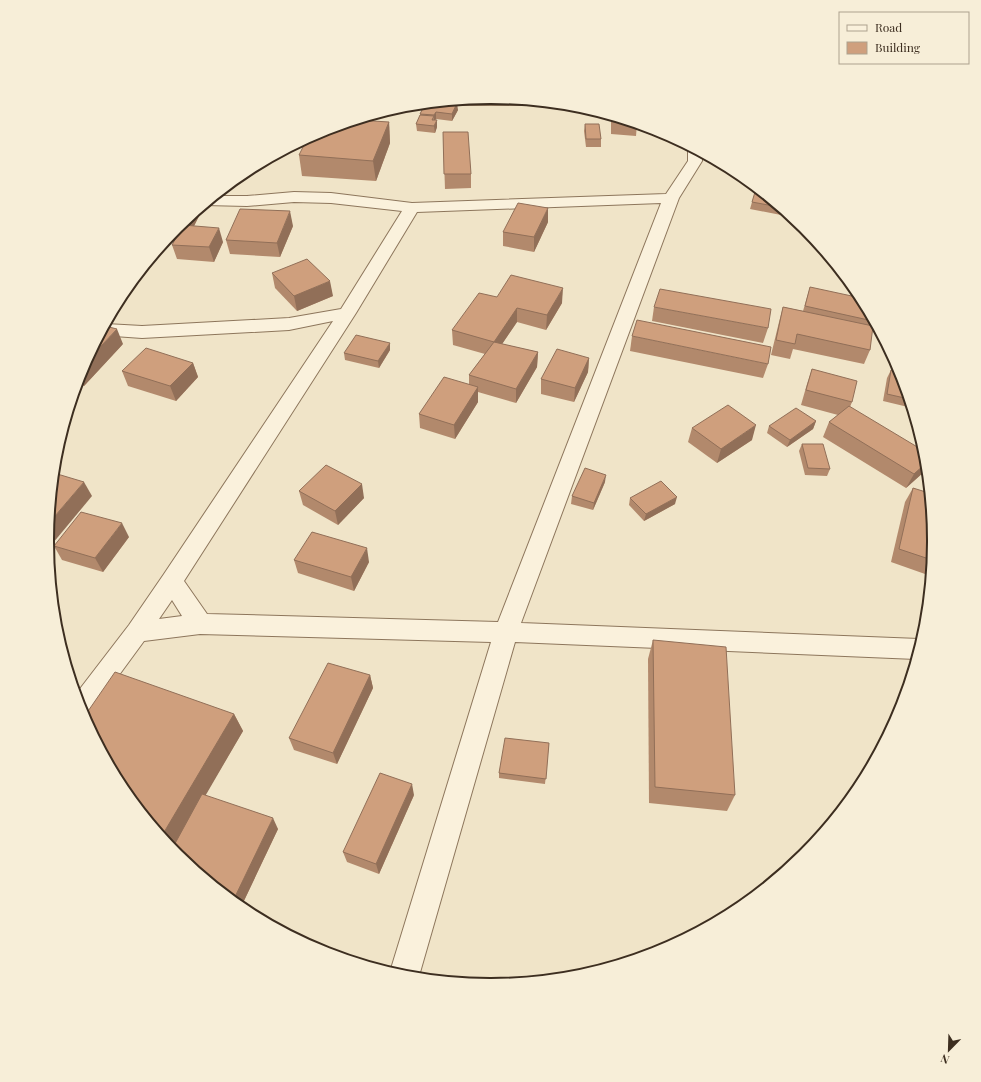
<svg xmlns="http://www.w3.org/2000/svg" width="981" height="1082" font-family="'Playfair Display',serif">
<rect width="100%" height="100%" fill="#f0e4c8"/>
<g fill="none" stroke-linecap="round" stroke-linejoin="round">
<g stroke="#8d765c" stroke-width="2">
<g id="minor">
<polygon points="491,98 531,102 530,104 525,105 454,105 448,102"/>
<path d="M 690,147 L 702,154 L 702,161 L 679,198 L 521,623 L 919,639 L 922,640 L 916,659 L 515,642 L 419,976 L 419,977 L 404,976 L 390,972 L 491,642 L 200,634 L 144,641 L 89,716 L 85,718 L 76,694 L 129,625 L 164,574 L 333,321 L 289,330 L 142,338 L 100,335 L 106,324 L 142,326 L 289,318 L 341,309 L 402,211 L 331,203 L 294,202 L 247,206 L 205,205 L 215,196 L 247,196 L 294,192 L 331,193 L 412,203 L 666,194 L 688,161 L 688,150 ZM 661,203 L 498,622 L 207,614 L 184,581 L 356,313 L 417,212 ZM 172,600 L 182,616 L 159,619 Z"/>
</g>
</g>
<use href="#minor" fill="#faf1dc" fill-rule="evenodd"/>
</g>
<g fill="#b2896c">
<polygon points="425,104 458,110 452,121 436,119 435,120 437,127 435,133 417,131 416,124 420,116 420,114"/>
<polygon points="611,116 637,124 636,136 611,134"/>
<polygon points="389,122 390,143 376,181 302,176 299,155"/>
<polygon points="585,124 601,139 601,147 586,147 584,131"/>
<polygon points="443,132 471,174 471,188 445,189"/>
<polygon points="762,193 791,217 750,209 752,202"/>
<polygon points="200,208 201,212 194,226 223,242 214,262 177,259 172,245 176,239 168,238 177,227"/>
<polygon points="548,222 534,252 503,246 503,232"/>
<polygon points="293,226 280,257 230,254 226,240"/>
<polygon points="272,273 333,296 297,311 275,288"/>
<polygon points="810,287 873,320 871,325 870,350 864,364 793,349 790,359 771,355 779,322 783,307 803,311"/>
<polygon points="497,297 562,303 546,330 517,322 502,344 538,352 537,367 516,403 478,392 478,402 455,439 420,428 419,414 469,384 469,375 485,354 453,345 452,330"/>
<polygon points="654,307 768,328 763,343 652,321"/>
<polygon points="632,336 768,364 763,378 630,351"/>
<polygon points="123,344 84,386 77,384 81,371"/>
<polygon points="390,350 379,368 345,360 344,353"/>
<polygon points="589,358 588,372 574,402 541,394 541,379"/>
<polygon points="193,363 198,377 176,401 128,386 122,371"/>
<polygon points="812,369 852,402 850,407 925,471 906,488 823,437 829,422 838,415 801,405 807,384"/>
<polygon points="891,370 901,373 910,403 908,407 883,401 887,378"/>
<polygon points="816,421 813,429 787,447 767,433 769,426"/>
<polygon points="692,428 752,440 717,463 688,442"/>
<polygon points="802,444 830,469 827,476 805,475 799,451"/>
<polygon points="605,482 593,510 571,504 572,496"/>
<polygon points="913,488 934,541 932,564 925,574 891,562 905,502"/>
<polygon points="299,491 364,498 338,525 303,505"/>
<polygon points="630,498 675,504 644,521 629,505"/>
<polygon points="129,537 103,572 62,560 54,546"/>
<polygon points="294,560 369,562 354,591 298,573"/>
<polygon points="653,640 735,795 727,811 649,803 648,659"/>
<polygon points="370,675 373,688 337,764 294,750 289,738"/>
<polygon points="234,714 243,731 205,795 278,829 241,907 177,854 173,847 169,846 122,787"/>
<polygon points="549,743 545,784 499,778 499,773"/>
<polygon points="414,795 379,874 347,862 343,852"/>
</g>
<g fill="#916f58">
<polygon points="457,103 458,110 452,121 452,114"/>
<polygon points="436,112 436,119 434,122 434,115"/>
<polygon points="437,120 437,127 435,133 434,126"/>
<polygon points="389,122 390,143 376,181 373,161"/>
<polygon points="200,208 201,212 187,240 183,225 186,220"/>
<polygon points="548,208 548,222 534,252 534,237"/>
<polygon points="290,211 293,226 280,257 277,243"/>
<polygon points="219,228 223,242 214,262 209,247"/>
<polygon points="330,281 333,296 297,311 294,296"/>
<polygon points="563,288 562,303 546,330 547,315"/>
<polygon points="517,308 517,322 494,356 494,342"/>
<polygon points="117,329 123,344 84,386 79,376 81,371 86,362"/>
<polygon points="390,343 390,350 379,368 378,361"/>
<polygon points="538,352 537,367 516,403 516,389"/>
<polygon points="589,358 588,372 574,402 575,388"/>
<polygon points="193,363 198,377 176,401 170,386"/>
<polygon points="478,387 478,402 455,439 454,425"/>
<polygon points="816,421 813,429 787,447 790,440"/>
<polygon points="756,425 752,440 717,463 721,449"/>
<polygon points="926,463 927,468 925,471 906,488 914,474"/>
<polygon points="606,475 605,482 593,510 594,503"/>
<polygon points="84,482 92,496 48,549 47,541 49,523"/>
<polygon points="362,484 364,498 338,525 335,511"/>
<polygon points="677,497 675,504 644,521 646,514"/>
<polygon points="122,523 129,537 103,572 95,558"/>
<polygon points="367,548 369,562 354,591 351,577"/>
<polygon points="370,675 373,688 337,764 333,753"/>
<polygon points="234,714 243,731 175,848 163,834"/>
<polygon points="412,784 414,795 379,874 376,864"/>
<polygon points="273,818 278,829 241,907 233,901"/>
</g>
<g fill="#cf9f7d" stroke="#916f58">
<polygon points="448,102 457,103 452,114 436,112 434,115 420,114 425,104 432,103 438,104 438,103"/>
<polygon points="420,115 434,116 432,120 437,120 434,126 416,124"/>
<polygon points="613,117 627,121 613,120"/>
<polygon points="357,120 389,122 373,161 299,155 307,139 321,131"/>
<polygon points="585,124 599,124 601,139 586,139"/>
<polygon points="443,132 468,132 471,174 444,174"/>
<polygon points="755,192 762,193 779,207 752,202"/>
<polygon points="518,203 548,208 534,237 503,232"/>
<polygon points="240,209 290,211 277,243 226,240"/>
<polygon points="186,220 183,225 219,228 209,247 172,245 183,225 180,225"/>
<polygon points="307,259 330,281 294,296 272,273"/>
<polygon points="511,275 563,288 547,315 517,308 494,342 452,330 479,293 497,297"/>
<polygon points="810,287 861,298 873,321 805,306"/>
<polygon points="660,289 771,309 768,328 654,307"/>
<polygon points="783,307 873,326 870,350 797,334 795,344 776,340"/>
<polygon points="637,320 771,347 768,364 632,336"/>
<polygon points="105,326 117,329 86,362"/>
<polygon points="356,335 390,343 378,361 344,353"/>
<polygon points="494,342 538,352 516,389 469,375"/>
<polygon points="146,348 193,363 170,386 122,371"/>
<polygon points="557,349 589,358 575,388 541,379"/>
<polygon points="812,369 857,381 852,402 806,390"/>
<polygon points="891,370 901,373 909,399 887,394"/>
<polygon points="444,377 478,387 454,425 419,414"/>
<polygon points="728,405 756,425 721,449 692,428"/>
<polygon points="849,406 924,451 926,455 926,463 914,474 829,422"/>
<polygon points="796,408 816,421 790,440 769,426"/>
<polygon points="802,444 823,444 830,469 808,468"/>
<polygon points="326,465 362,484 335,511 299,491"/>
<polygon points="585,468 606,475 594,503 572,496"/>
<polygon points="54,473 84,482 49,523"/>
<polygon points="661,481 677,497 646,514 630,498"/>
<polygon points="913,488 929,493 934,541 932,560 899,549"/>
<polygon points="81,512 122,523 95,558 54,546"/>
<polygon points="312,532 367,548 351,577 294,560"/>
<polygon points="653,640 726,647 735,795 655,787"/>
<polygon points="328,663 370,675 333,753 289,738"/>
<polygon points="115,672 234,714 163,834 158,831 122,787 84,717"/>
<polygon points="505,738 549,743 546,779 499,773"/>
<polygon points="380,773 412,784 376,864 343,852"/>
<polygon points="202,794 273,818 233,901 177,854 172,849"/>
</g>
<path d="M0 0H981V1082H0ZM490 104H491A436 436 0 0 1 927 540V542A436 436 0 0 1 491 978H490A436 436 0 0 1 54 542V540A436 436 0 0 1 490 104Z" fill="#f7eed8" fill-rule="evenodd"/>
<path fill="none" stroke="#3d2e20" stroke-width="2" d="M490 104H491A436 436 0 0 1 927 540V542A436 436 0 0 1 491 978H490A436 436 0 0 1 54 542V540A436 436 0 0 1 490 104Z"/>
<rect x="839" y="12" width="130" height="52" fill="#f7eed8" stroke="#ada18e"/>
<rect x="847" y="25" width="20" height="6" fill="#faf1dc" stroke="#ada18e"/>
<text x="875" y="32" font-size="12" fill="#3d2e20">Road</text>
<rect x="847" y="42" width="20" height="12" fill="#cf9f7d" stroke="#ada18e"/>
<text x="875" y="52" font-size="12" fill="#3d2e20">Building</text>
<g transform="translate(949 1050) rotate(203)" stroke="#f7eed8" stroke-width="3" paint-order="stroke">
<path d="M0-3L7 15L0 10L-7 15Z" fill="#3d2e20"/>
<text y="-6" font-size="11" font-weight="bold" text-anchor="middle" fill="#3d2e20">N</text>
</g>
</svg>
